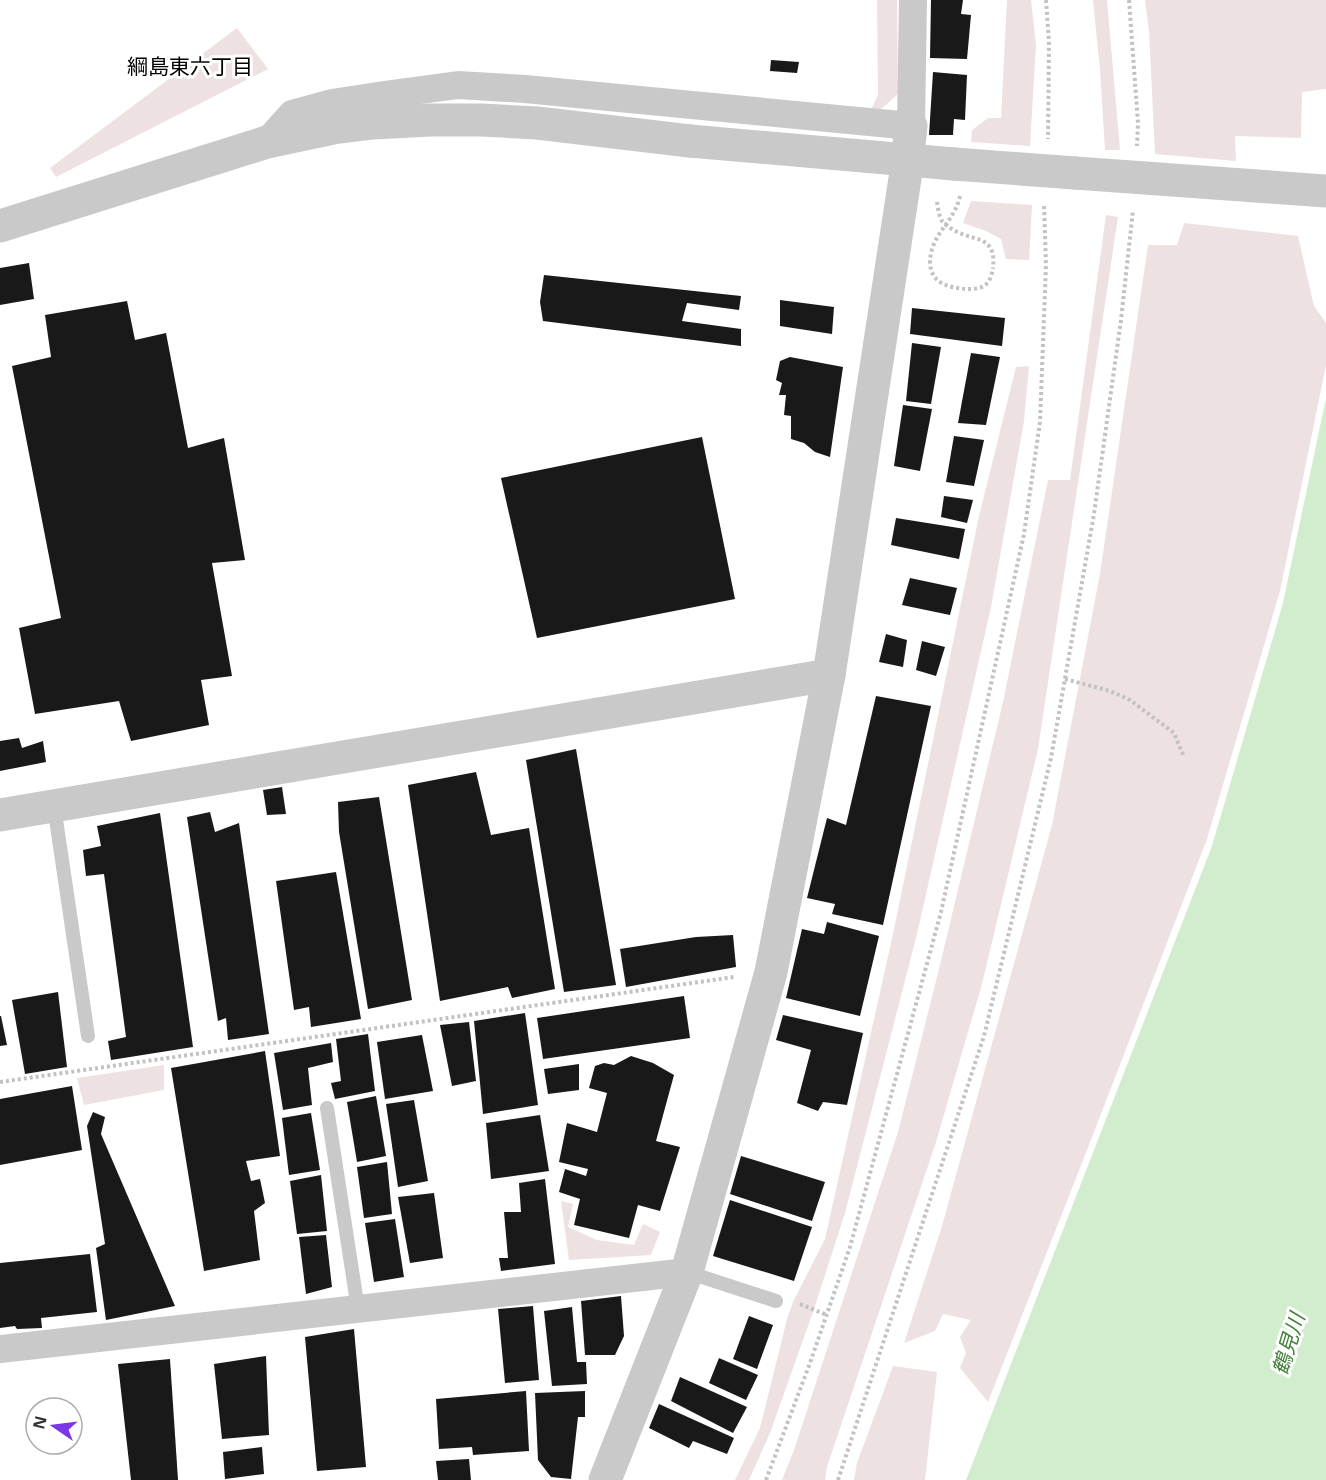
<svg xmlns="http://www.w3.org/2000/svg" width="1326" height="1480" font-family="'Open Sans','Noto Sans JP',sans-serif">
<rect width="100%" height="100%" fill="#fff"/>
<g fill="#eee1e2">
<polygon points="877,0 897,0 898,94 879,111 869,114 878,95"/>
<polygon points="1007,0 1031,0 1036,45 1030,146 971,142 972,130 988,118 1001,118"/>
<polygon points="1093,0 1107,0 1120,150 1105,150 1100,70"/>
<polygon points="1145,0 1326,0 1326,89 1302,92 1301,138 1235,136 1236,161 1155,154 1149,31"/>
<polygon points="237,28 268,69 56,177 50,168"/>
<polygon points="971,201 1032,205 1029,260 1006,259 1001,239 986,231 963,223"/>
<polygon points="1106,215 1118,217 1038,749 982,984 936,1142 827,1467 825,1480 782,1480 794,1450 898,1132 938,973 1003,702 1048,480 1070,480"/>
<polygon points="1184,223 1298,236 1314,306 1326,323 1326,365 1280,591 1207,839 1089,1145 988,1402 960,1368 966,1353 960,1337 971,1320 943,1314 935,1331 904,1343 942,1226 1052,825 1100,574 1148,245 1177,245"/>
<polygon points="1029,366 1024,421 991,607 917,934 845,1213 814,1309 770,1433 749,1480 735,1480 760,1428 787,1319 793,1302 825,1239 893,934 979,516 1016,367"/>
<polygon points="164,1065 164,1090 84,1105 77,1078"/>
<polygon points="561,1201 573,1204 568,1227 597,1240 634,1245 643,1224 660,1232 651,1255 569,1260"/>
<polygon points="893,1366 937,1372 925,1480 854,1480 857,1463"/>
</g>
<polygon fill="#d2edce" points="1326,398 1326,1480 966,1480 1212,846 1283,603"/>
<g fill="#191919">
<polygon points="931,0 963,0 961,14 971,15 967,59 930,58"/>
<polygon points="771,60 799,62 797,73 770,71"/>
<polygon points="933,72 967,75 965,120 954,119 953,135 929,135"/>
<polygon points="29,263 34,299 0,305 0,268"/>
<polygon points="544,275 741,296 739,310 687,303 682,321 741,329 741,346 543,321 540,302"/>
<polygon points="780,300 834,307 832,334 780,326"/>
<polygon points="127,301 135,340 166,333 188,448 224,438 245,560 212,563 232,676 201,680 209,725 131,741 119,701 35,714 19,628 61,618 12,366 51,357 45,315"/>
<polygon points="912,308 1005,318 1002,346 910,334"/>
<polygon points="912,343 941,347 931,404 906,401"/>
<polygon points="971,353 1000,357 986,425 958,423"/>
<polygon points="790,357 843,367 830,457 815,452 804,443 791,439 791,416 784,415 786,395 779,395 782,383 776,380 780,361"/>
<polygon points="903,405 932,409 920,471 894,466"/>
<polygon points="954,436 984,440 974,486 946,482"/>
<polygon points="702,437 735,599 537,638 501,478"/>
<polygon points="944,496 973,500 967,523 941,517"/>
<polygon points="896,518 965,529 959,559 891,545"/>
<polygon points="910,578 957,588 950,615 902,605"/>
<polygon points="886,634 907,640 903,667 879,662"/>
<polygon points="922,641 945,647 936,676 916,670"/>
<polygon points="876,696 931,706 883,925 832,914 835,904 807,898 827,818 846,825"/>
<polygon points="19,738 22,748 43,741 46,762 0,771 0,741"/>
<polygon points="576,749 616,985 564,992 526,760"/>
<polygon points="476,772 491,835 529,828 555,989 512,998 508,987 440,1001 408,785"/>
<polygon points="282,787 286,814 267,815 263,790"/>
<polygon points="379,797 412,1000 368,1009 339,832 338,802"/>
<polygon points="210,812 215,832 239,823 269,1034 228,1040 226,1018 218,1021 187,817"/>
<polygon points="160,813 193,1047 111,1060 108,1041 126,1037 104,874 86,876 83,850 101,846 97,826"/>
<polygon points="336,872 361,1019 311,1027 309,1007 294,1010 276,881"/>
<polygon points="827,922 879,936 860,1016 786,998 802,929 824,934"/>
<polygon points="733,935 736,967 626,987 620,949 696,937"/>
<polygon points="58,992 67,1067 25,1074 12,1000"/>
<polygon points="684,996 690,1038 543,1059 537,1018"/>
<polygon points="525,1013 538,1105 483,1114 474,1021"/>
<polygon points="783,1015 863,1033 847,1105 823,1102 818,1111 797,1103 811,1050 776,1040"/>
<polygon points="0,1016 1,1016 7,1045 0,1046"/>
<polygon points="469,1022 476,1081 452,1086 440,1025"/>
<polygon points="368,1034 375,1091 335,1099 331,1083 341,1081 336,1039"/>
<polygon points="422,1035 433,1091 385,1099 377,1042"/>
<polygon points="331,1043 333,1062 308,1068 312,1105 283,1110 274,1053"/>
<polygon points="265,1051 280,1156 246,1161 251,1181 260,1179 265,1203 254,1211 260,1260 204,1271 171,1068"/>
<polygon points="631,1056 653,1063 674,1075 656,1141 680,1147 660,1211 638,1205 629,1238 574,1225 580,1199 559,1192 565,1169 586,1176 588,1169 559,1162 567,1123 597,1132 607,1093 589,1088 595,1066 604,1063 614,1065"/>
<polygon points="579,1064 579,1090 548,1094 544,1069"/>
<polygon points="72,1086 82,1150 0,1165 0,1099"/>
<polygon points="376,1096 386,1156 357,1162 347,1102"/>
<polygon points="414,1100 428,1181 398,1187 386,1104"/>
<polygon points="93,1112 105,1117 101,1134 175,1306 106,1320 96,1248 105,1244 87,1126"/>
<polygon points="311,1113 320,1170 289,1175 282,1118"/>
<polygon points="540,1115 549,1171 491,1179 486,1123"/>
<polygon points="741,1156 825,1182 812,1221 730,1194"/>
<polygon points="387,1162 392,1214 364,1218 357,1167"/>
<polygon points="321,1175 327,1231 297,1234 290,1181"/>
<polygon points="545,1179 555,1264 501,1271 499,1258 508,1258 504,1212 521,1212 519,1183"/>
<polygon points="434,1193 443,1258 410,1263 398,1197"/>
<polygon points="730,1200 812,1227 794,1281 713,1256"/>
<polygon points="395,1219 404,1277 374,1282 365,1223"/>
<polygon points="326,1235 332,1287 306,1294 299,1237"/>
<polygon points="90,1254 97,1312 41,1318 42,1328 17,1329 15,1326 0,1328 0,1263"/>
<polygon points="621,1296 624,1336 615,1355 585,1355 581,1301"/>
<polygon points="533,1306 539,1380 505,1383 498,1309"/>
<polygon points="572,1307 577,1362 586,1362 587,1384 552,1386 544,1311"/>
<polygon points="749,1316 773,1325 757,1369 733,1359"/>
<polygon points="354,1329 366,1467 317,1471 305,1337"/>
<polygon points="266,1356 269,1435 222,1439 214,1364"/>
<polygon points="719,1358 758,1375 746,1400 709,1383"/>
<polygon points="170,1359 178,1480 131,1480 118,1364"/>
<polygon points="680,1377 747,1407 733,1433 671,1401"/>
<polygon points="526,1391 529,1451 473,1455 472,1447 439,1449 436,1399"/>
<polygon points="585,1391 585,1417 578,1417 571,1479 551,1477 538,1460 535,1393"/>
<polygon points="659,1404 734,1438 727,1454 693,1441 689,1448 649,1428"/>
<polygon points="262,1447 264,1474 225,1479 223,1452"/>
<polygon points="469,1459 471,1480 438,1480 436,1461"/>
</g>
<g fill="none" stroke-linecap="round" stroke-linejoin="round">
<g stroke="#c2c2c2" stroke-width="4" stroke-dasharray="3 3" stroke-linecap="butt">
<polyline points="1046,0 1049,42 1048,139"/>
<polyline points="1129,0 1138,123 1137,146"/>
<path d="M 937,202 C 938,208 939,216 942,221 C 944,223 947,226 949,227 C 970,243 997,232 993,268"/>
<polyline points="1065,679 1110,691 1130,700 1174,733 1184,757"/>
<polyline points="0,1082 734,977"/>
<polyline points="800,1304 827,1315"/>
<polyline points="766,1480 810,1363 850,1247 941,912 1024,534 1040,422 1046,265 1044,204"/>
<polyline points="838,1480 984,1036 1051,758 1094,514 1121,320 1133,210"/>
</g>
<g stroke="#c9c9c9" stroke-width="14">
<polyline points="54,806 88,1036"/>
<polyline points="327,1108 358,1309"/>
<polyline points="687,1272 776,1301"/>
</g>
<g stroke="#c9c9c9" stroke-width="28">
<polyline points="267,142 292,114 332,103 384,95 458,85 525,89 911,126 913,0"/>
<polyline points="0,1349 687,1272"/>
</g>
<g stroke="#c9c9c9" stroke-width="33">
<polyline points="954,164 1075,173"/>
<polyline points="0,226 267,142 333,128 373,123 430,120 482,120 537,123 690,141"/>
<polyline points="0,815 829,675"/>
<polyline points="605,1480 687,1272 771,972 829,675 906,172 911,126"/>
</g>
<path stroke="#c2c2c2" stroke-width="4" stroke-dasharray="3 3" stroke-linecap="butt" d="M 960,196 C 955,222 930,234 930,263 C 931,284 950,288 967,289 C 973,289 980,289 985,285 C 990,282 992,274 993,268"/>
<g stroke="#c9c9c9" stroke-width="33">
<polyline points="690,141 954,164"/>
<polyline points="1075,173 1326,191"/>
</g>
</g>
<g text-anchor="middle" stroke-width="6" stroke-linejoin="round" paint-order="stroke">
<g font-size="21" fill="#000" stroke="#fff">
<text x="190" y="74">綱島東六丁目</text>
</g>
<g font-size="21" font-style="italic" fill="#428138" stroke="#fff">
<text transform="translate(1289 1344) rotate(-73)" y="7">鶴見川</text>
</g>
</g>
<g transform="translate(54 1426) rotate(284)"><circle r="28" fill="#ffffff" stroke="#adadad" stroke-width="1.5"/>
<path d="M0-4.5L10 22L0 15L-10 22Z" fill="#7d38e5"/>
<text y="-9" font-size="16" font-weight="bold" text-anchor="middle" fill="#323232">N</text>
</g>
</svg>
